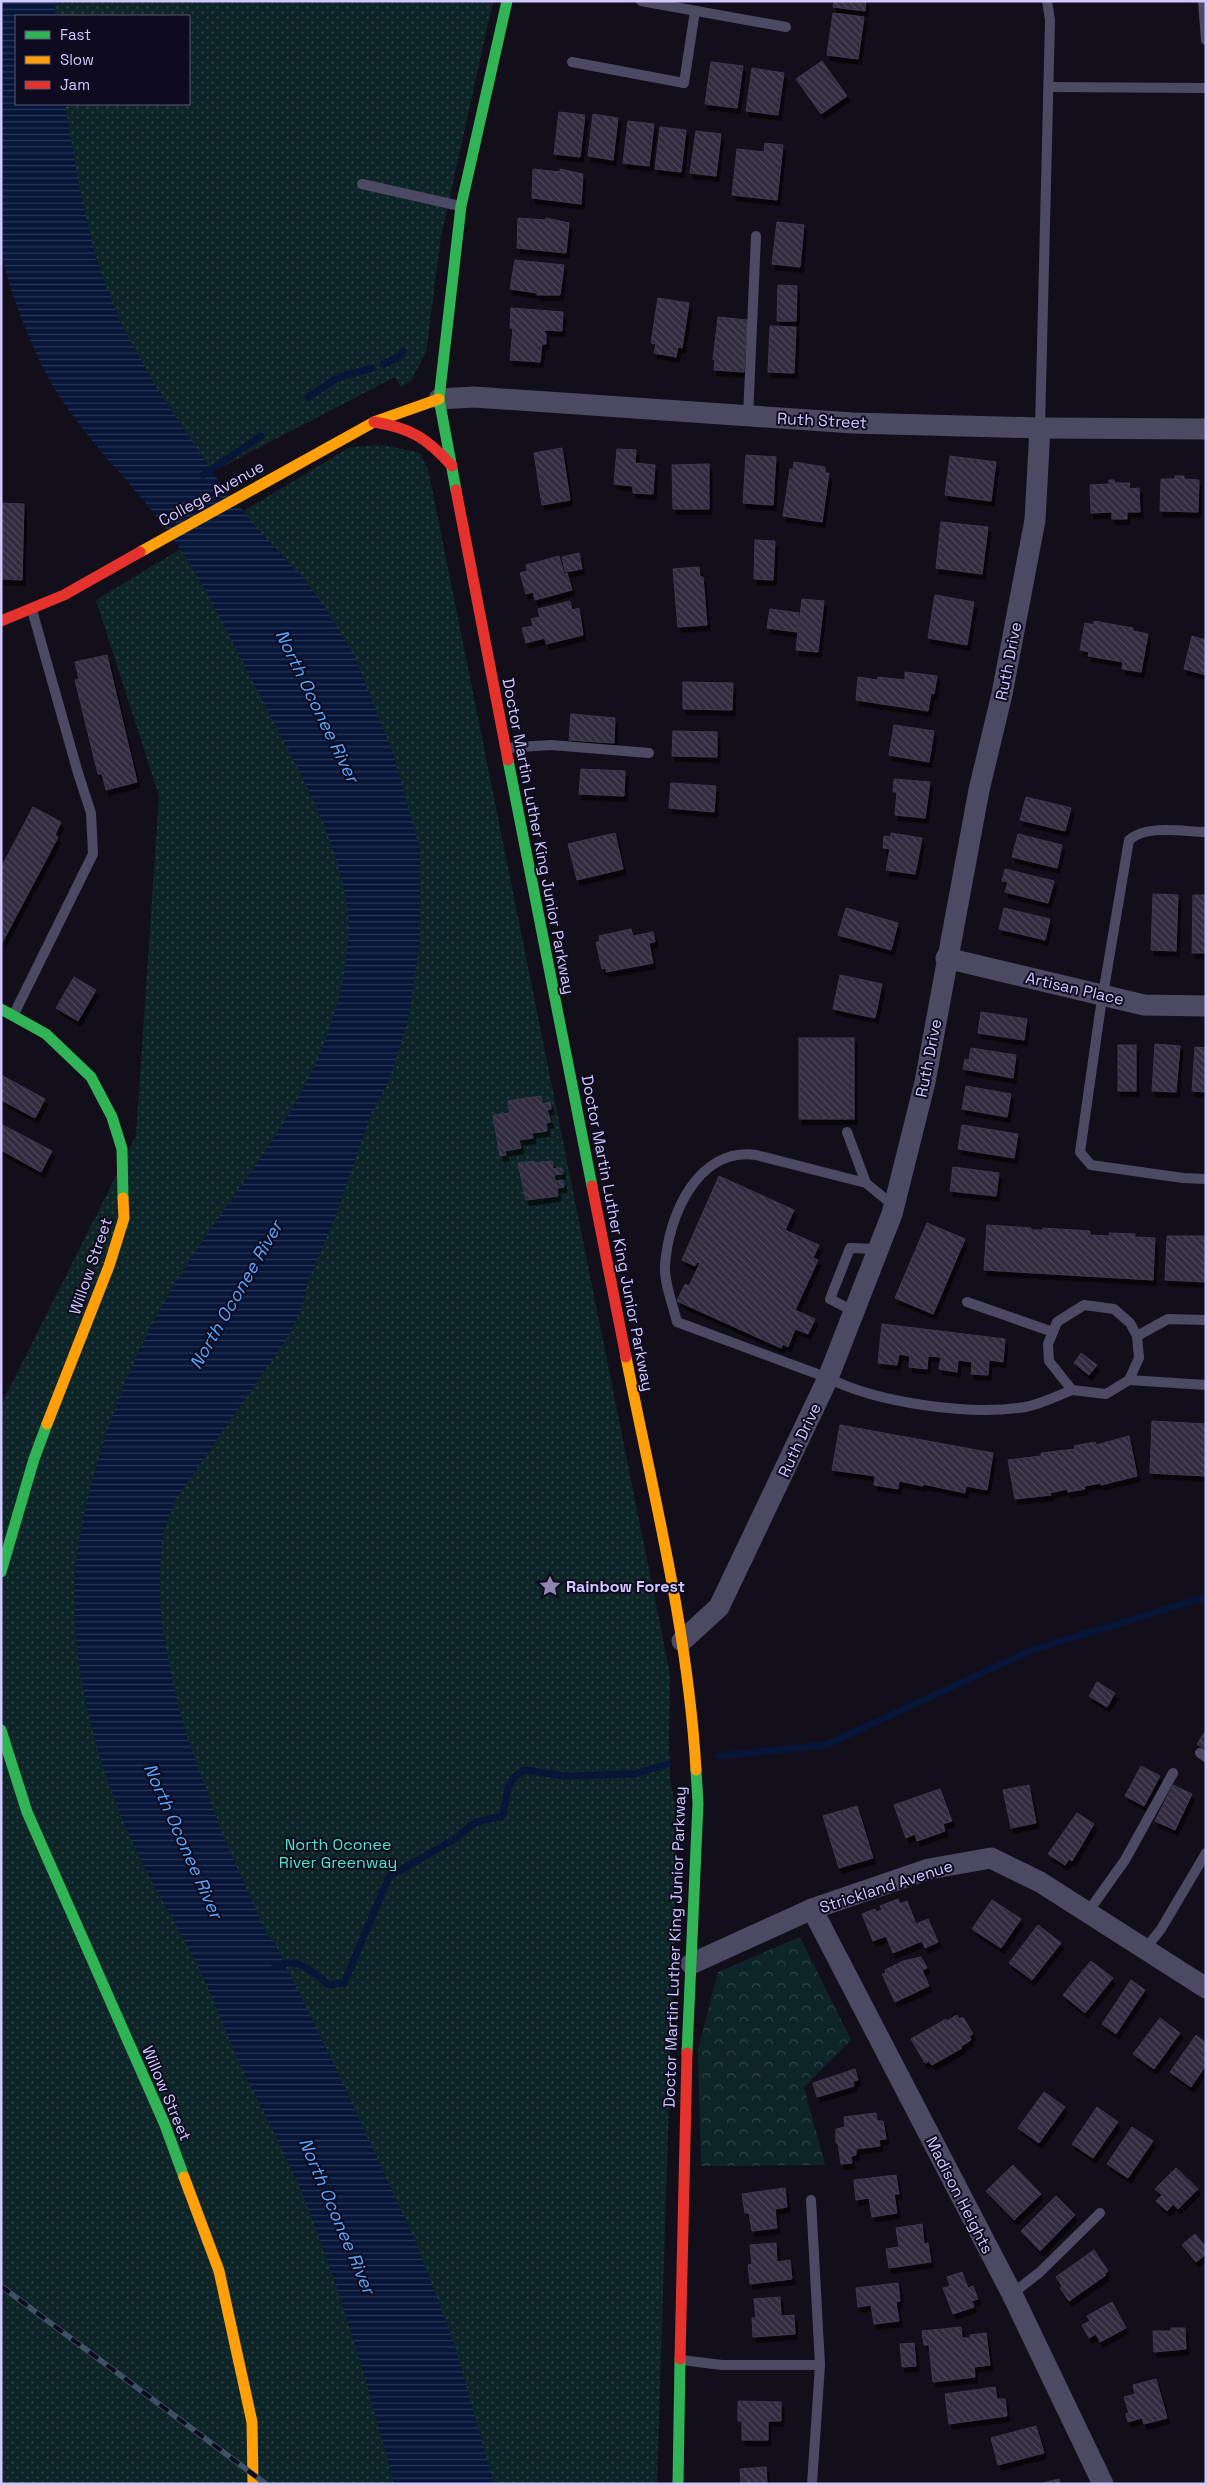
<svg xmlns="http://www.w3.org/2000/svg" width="1207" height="2485" font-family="'Space Grotesk',sans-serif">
<defs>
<pattern id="forest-crowns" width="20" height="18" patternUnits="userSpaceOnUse" patternTransform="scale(1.25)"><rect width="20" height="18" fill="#0e2527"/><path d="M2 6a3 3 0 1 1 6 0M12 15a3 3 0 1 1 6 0" fill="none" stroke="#304347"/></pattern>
<pattern id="park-dots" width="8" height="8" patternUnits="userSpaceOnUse" patternTransform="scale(1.25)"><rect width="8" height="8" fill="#0e2527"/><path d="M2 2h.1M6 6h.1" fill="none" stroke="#304347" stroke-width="1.8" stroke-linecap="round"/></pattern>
<pattern id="water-rules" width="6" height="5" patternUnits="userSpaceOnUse" patternTransform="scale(1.25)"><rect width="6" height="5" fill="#071539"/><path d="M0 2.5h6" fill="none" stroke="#2a3657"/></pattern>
<pattern id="building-back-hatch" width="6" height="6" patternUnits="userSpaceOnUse" patternTransform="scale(1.25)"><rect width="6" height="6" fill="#302b3e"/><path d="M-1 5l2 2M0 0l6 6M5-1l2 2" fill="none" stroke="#4d485b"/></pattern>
<filter id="shadow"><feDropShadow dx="3" dy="5.5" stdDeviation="0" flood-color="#0009"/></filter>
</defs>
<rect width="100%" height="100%" fill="#120f1a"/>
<polygon fill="url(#forest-crowns)" points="800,1937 851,2040 804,2087 825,2165 701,2166 698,2050 718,1972"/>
<g fill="url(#park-dots)">
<path d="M 55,1 L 493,1 L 441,237 L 426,352 L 411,381 L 401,387 L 395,377 L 212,472 C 179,425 146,376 121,324 C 89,255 75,178 65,104 L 189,104 L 189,16 L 55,16 Z"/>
<polygon points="383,445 420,453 428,469 670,1674 669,1743 670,1778 675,1805 676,1879 657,2484 1,2484 1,1405 136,1136 159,796 96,600 350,447"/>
</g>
<path fill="url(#water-rules)" d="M 1,1 L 55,1 L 55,16 L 16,16 L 16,104 L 65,104 L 80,191 L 96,259 L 121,324 L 155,385 L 212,472 L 256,527 L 303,578 L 324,606 L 354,655 L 394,756 L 420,850 L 420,942 L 408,1021 L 388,1084 L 372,1111 L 336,1215 L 308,1282 L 301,1311 L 288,1337 L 176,1499 L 163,1533 L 160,1568 L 160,1603 L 164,1638 L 178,1706 L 188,1739 L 224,1838 L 267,1935 L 274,1942 L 339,2075 L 417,2245 L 454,2343 L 494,2484 L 394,2484 C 367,2383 339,2282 299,2186 C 281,2145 260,2105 240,2064 C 223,2027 210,1988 191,1952 C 172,1916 150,1882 133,1844 C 92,1754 63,1640 79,1541 C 94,1457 124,1372 166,1299 C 231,1185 323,1103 345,967 C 347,950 350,931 348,913 C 338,834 292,758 256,688 C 229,637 205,582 170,534 C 123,470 66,424 34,349 C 22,320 4,277 1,246 C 0,219 1,191 1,164 C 1,110 1,56 1,1 Z"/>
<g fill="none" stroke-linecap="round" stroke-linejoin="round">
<g stroke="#071539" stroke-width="7">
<polyline points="384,364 399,357 403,351"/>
<polyline points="308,397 339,377 373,368"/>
<polyline points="203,475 261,436"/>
<polyline points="719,1756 826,1745 1032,1650 1206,1597"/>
<path d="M 275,1966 C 301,1957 309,1970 329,1985 L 344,1983 L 389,1877 L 456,1838 L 476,1822 L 503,1816 L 508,1787 L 515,1776 L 525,1770 L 564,1776 L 635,1774 L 668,1764"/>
</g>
</g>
<g fill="url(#building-back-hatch)" stroke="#3e3850" filter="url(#shadow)">
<polygon points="866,1 865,11 833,7 834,1"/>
<polygon points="833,13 864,17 858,59 827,55"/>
<polygon points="822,61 847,96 821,114 796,79"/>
<polygon points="711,62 743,66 737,108 705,104"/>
<polygon points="752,68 784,73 778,115 746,111"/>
<polygon points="559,112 585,115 580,157 554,154"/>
<polygon points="593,114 618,118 613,160 588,156"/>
<polygon points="628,121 654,124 649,166 623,163"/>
<polygon points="660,127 686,130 681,172 655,169"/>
<polygon points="696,131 721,134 716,176 690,173"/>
<polygon points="765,143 783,145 777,200 732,195 737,149 764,152"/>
<polygon points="533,169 560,172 560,169 583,174 581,204 532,198"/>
<polygon points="518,218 546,220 546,218 569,223 566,253 517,248"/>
<polygon points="777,222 804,225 800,267 772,264"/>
<polygon points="515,260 564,265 560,295 537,295 537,293 510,289"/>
<polygon points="778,285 797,286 796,321 777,321"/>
<polygon points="658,298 689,303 682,348 678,347 676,357 654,353 656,344 651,343"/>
<polygon points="511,308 563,312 562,331 544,330 544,333 546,333 546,344 542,344 540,362 510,360 513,328 510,328"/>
<polygon points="718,317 747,320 744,372 714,370 715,360 713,360"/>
<polygon points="770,326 796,327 794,373 768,372"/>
<polygon points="562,448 570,500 542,505 534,453"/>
<polygon points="617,449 636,450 635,463 655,465 653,494 633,493 633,486 614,484"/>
<polygon points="746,455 776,457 773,505 743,503"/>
<polygon points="950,456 996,462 991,501 945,495"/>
<polygon points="794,462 825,467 825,473 829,473 822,522 783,516 790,469 793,470"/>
<polygon points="709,464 709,509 673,509 672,465"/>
<polygon points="1175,476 1184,476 1184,479 1199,480 1198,512 1160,511 1161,479 1175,479"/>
<polygon points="1109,480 1114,480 1115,483 1130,483 1129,489 1139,488 1140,512 1127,512 1127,519 1112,519 1112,512 1091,513 1090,485 1109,484"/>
<polygon points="1,503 24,504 22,580 1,579"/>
<polygon points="941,522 988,527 982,574 936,568"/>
<polygon points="755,540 775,541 773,580 754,579"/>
<polygon points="579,553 582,569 565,572 562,557"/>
<polygon points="559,556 564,574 567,573 572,590 535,600 533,592 526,594 520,573 527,571 526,565"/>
<polygon points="699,567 700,577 703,577 707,625 678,627 673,569"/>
<polygon points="935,595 974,602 967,645 928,638"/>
<polygon points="802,599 824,601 818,652 796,650"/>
<polygon points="570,601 572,610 579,608 583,635 546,644 545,638 526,643 522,628 533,626 531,619 540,617 538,609"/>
<polygon points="770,609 799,613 797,632 767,628"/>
<polygon points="1094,621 1133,628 1133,631 1148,634 1141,672 1122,669 1123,662 1088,656 1089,652 1080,650 1085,623 1094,625"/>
<polygon points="1192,636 1206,640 1206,675 1184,669"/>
<polygon points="107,655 137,782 106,790 102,774 98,774 75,680 79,679 75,662"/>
<polygon points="905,672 937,676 934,694 931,693 928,711 856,700 858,677 877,680 878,677 905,680"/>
<polygon points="683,682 733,683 732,710 683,709"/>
<polygon points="571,714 615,718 614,743 569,740"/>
<polygon points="894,725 934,731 929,762 889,755"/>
<polygon points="673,731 717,732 717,757 672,756"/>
<polygon points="581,769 625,771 624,796 579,794"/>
<polygon points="894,779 930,782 925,818 895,815 897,792 893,792"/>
<polygon points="671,783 716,786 714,812 669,808"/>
<polygon points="1026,797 1071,808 1065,831 1020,820"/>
<polygon points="33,807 61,822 55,835 58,837 2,943 1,868"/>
<polygon points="615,833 623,869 577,880 568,844"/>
<polygon points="891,833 922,838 915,874 886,870 890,849 883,848 884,836 891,837"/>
<polygon points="1018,834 1062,845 1057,868 1012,857"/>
<polygon points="1005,869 1054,881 1048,903 1005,892 1008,882 1002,881"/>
<polygon points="1153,894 1178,895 1176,951 1151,950"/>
<polygon points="1193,895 1206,895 1206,953 1192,953"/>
<polygon points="846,908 898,923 891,950 838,935"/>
<polygon points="1004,908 1050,919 1045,940 999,929"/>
<polygon points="631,929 633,936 653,932 655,942 649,943 653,963 606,972 606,968 602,969 596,942 600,942 599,936"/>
<polygon points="840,975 882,984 875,1018 833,1009"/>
<polygon points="74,977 96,990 78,1021 56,1008"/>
<polygon points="981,1012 1027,1019 1024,1040 978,1033"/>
<rect x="799" y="1038" width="55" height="81"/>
<polygon points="1155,1044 1180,1046 1176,1092 1152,1091"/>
<rect x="1118" y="1045" width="18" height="46"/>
<polygon points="1195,1047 1206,1048 1206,1092 1192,1091"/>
<polygon points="971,1048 1016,1055 1013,1078 963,1069 965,1059 969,1060"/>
<polygon points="1,1075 45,1099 35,1118 1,1100"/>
<polygon points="966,1086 1011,1094 1007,1117 962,1109"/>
<polygon points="541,1096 542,1104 550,1102 551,1109 547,1110 551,1122 546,1123 547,1131 532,1133 533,1138 519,1140 521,1148 505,1151 506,1155 500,1156 493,1115 510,1113 508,1101"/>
<polygon points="1,1124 52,1151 41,1172 1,1150"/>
<polygon points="962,1125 1018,1134 1014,1158 958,1149"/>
<polygon points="534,1161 534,1163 552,1161 553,1169 562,1168 563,1174 554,1175 555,1181 563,1180 564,1187 557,1188 558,1196 526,1200 518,1163"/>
<polygon points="953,1167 999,1173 996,1196 950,1191"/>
<polygon points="719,1176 794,1210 785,1230 819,1245 813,1258 818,1260 795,1310 815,1319 808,1334 795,1329 788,1347 783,1344 781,1348 677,1301 685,1284 689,1286 700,1263 697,1262 695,1266 682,1260"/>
<polygon points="927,1223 965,1239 933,1314 895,1298"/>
<polygon points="987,1225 1031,1228 1031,1230 1043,1230 1043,1228 1090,1231 1090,1235 1109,1236 1109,1233 1135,1234 1135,1237 1155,1238 1153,1280 984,1270"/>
<polygon points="1167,1236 1206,1236 1206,1282 1165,1280"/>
<polygon points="882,1324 1005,1339 1003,1362 989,1360 988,1375 971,1374 972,1362 958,1360 957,1372 939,1369 941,1357 928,1356 927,1369 909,1367 910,1356 899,1354 897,1365 878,1363"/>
<polygon points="1081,1353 1097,1365 1089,1375 1074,1363"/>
<polygon points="1152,1421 1206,1424 1206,1476 1150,1473"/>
<polygon points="840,1425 993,1453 987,1490 966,1486 965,1493 923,1484 923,1486 899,1481 898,1489 874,1485 875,1476 832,1470"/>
<polygon points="1129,1436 1137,1476 1101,1485 1101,1483 1084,1486 1085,1489 1068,1492 1067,1489 1050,1493 1051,1495 1015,1499 1008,1460 1041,1456 1041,1453 1075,1449 1074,1446 1095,1442 1096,1445"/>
<polygon points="1097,1682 1115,1693 1107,1707 1089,1696"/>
<polygon points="1206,1730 1206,1750 1197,1744"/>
<polygon points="1141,1766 1160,1776 1144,1806 1125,1796"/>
<polygon points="1029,1785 1036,1823 1011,1828 1003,1790"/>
<polygon points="1173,1785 1192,1794 1175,1830 1155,1821"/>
<polygon points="940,1789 952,1821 943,1824 945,1831 917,1841 915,1834 906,1838 894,1805"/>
<polygon points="857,1806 873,1858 839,1868 823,1816"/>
<polygon points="1077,1813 1094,1824 1072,1861 1069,1859 1065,1865 1048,1854"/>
<polygon points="898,1899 900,1904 907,1901 916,1924 928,1919 938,1942 925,1948 922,1941 893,1953 886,1936 873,1941 862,1914 875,1909 876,1912 882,1910 880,1906"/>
<polygon points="992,1900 1021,1919 1001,1948 972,1929"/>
<polygon points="1038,1925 1061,1943 1032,1980 1009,1963"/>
<polygon points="921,1957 927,1968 922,1970 929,1986 895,2002 882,1974 886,1973 885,1970 903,1961"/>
<polygon points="1091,1961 1113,1978 1085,2013 1063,1995"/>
<polygon points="1131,1980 1145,1990 1116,2034 1102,2024"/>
<polygon points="957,2015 959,2019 963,2017 973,2034 969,2036 971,2040 960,2047 962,2048 932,2065 929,2061 925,2063 911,2039 946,2019 947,2021"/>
<polygon points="1160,2018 1180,2033 1154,2069 1133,2054"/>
<polygon points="1196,2035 1206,2043 1206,2065 1191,2087 1170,2072"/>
<polygon points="855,2069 858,2080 853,2081 854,2086 817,2097 813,2083"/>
<polygon points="1044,2092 1065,2107 1039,2143 1018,2128"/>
<polygon points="1097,2107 1118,2122 1093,2158 1072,2144"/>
<polygon points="876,2113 877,2121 883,2121 886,2139 879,2140 880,2146 856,2149 856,2155 851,2156 852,2163 841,2164 838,2143 836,2143 836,2129 845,2127 844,2117"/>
<polygon points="1132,2127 1153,2141 1128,2178 1107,2164"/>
<polygon points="1013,2165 1041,2194 1014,2220 986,2191"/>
<polygon points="1176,2168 1198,2189 1178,2209 1173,2204 1167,2211 1156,2201 1162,2195 1155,2189"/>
<polygon points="896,2175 899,2194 894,2194 897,2213 872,2217 869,2198 856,2200 854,2180"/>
<polygon points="785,2188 787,2207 775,2209 777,2228 752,2231 749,2213 745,2213 742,2194"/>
<polygon points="1056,2196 1075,2215 1040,2251 1021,2231"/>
<polygon points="922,2224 924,2244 928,2243 931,2262 889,2268 886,2249 899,2247 896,2228"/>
<polygon points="1195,2234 1206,2247 1206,2254 1196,2262 1182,2245"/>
<polygon points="776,2243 777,2262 790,2260 792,2279 750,2284 748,2265 752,2264 750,2245"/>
<polygon points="1094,2250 1108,2271 1104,2274 1106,2275 1069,2301 1060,2288 1062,2286 1056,2277"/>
<polygon points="962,2272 968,2288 973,2286 978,2299 972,2301 974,2307 953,2314 943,2288 950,2286 947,2277"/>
<polygon points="898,2283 900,2301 896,2302 899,2321 874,2324 871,2305 858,2307 856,2288"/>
<polygon points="780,2297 781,2316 794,2315 795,2334 753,2337 752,2318 756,2318 754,2299"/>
<polygon points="1112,2302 1126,2328 1100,2342 1096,2334 1089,2338 1082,2325 1090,2321 1087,2316"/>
<polygon points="961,2327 962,2338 970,2338 970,2335 986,2333 990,2365 974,2367 975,2377 933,2382 929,2345 924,2345 922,2331"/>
<polygon points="1171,2328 1185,2328 1186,2349 1154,2352 1153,2331 1171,2331"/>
<polygon points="914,2343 916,2366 902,2367 900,2344"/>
<polygon points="1156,2379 1167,2418 1144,2424 1142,2418 1128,2422 1126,2414 1129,2413 1124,2397 1135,2394 1133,2385"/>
<polygon points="995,2387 997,2399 1005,2399 1007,2416 949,2424 945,2394"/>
<polygon points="738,2401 781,2402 781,2421 768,2421 768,2440 742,2440 742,2421 738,2421"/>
<polygon points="1036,2426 1044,2453 998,2465 991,2438"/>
<polygon points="766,2467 767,2484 741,2484 740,2469"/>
<polygon points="1059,2479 1060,2484 1038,2484"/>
</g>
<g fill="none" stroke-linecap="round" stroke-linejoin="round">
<g stroke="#4c4a63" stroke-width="10">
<polyline points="641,1 786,27"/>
<polyline points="1203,1 1206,40"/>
<polyline points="572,62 684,83 695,11"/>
<polyline points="1049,87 1206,88"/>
<polyline points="362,184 460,206"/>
<polyline points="748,417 756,236"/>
<polyline points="1040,428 1050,20 1047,1"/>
<polyline points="506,748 551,745 649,753"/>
<path d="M 1206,832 C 1183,832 1147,824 1129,840 L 1100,1012 L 1080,1152 L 1091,1165 L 1183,1178 L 1206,1179"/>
<polyline points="13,1016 93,854 91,813 78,773 32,610"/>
<polyline points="847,1132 866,1183"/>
<path d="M 894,1206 L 866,1183 L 756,1155 C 697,1147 668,1217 665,1266 C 664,1283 673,1305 677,1322 L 828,1378 C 878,1403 970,1416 1025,1407 C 1041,1404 1057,1396 1072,1390"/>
<polyline points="967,1302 1053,1332"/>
<polygon points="1084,1305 1114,1309 1130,1323 1137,1336 1139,1358 1129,1380 1106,1394 1072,1390 1049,1361 1048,1344 1057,1322"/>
<polyline points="853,1311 830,1299 850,1248 877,1249"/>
<polyline points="1137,1336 1168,1319 1206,1320"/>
<polyline points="1129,1380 1206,1385"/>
<polyline points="1200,1753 1206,1757"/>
<polyline points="1088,1912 1125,1860 1173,1773"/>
<polyline points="1146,1948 1161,1929 1206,1853"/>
<polyline points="1012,2294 1040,2272 1100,2213"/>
<polyline points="682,2360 722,2365 820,2365 811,2200"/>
<polyline points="812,2484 820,2365"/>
</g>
<g stroke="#4c4a63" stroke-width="21">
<polyline points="439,399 474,397 853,423 1040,428 1206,429"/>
<polyline points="946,958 1144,1005 1206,1006"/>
<polyline points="682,1641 719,1607 828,1378 892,1214 925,1082 979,790 1002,694 1035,520 1040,428"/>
<polyline points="812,1909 1012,2294 1103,2484"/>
<polyline points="691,1964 812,1909 929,1869 991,1858 1040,1882 1206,1988"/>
</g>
<g stroke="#30b455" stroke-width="11">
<polyline points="456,490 439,399 461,206 507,1"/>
<polyline points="508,760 592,1186"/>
<polyline points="1,1009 46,1034 91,1077 112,1117 122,1149 123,1198"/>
<polyline points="1,1572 34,1459 47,1424"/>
<polyline points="1,1730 27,1812 165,2125 184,2177"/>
<polyline points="687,2053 698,1803 696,1770"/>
<polyline points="678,2484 680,2359"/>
</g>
<g stroke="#ff9f0a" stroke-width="11">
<polyline points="140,552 374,422 439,399"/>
<path d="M 626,1357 C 653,1493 688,1630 696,1770"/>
<polyline points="47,1424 109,1266 124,1218 123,1198"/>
<polyline points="184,2177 219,2271 252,2422 253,2484"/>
</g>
<g stroke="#e5322d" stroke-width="11">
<path d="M 374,422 C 411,428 427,438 452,466"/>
<polyline points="456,490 508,760"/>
<polyline points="1,621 64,595 140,552"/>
<polyline points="592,1186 626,1357"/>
<polyline points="680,2359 687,2053"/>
</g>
<g stroke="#3f5165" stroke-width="5.5">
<polyline id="rail" points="1,2286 266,2484"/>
</g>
<use href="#rail" stroke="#0f0b1e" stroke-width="4" stroke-dasharray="11" stroke-linecap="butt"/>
</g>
<defs>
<g id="sight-bare" transform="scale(1.725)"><path d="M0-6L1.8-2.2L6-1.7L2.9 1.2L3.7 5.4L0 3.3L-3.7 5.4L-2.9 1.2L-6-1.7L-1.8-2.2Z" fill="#8e87af" stroke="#0f0b1e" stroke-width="2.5" paint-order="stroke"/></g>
</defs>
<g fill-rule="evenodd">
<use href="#sight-bare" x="550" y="1586"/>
</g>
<g text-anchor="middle" stroke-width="4" stroke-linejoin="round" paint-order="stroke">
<g font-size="16" fill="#d1c8ff" stroke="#0f0b1e">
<text transform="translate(822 420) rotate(3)" y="6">Ruth Street</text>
<text transform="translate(211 493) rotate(-29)" y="6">College Avenue</text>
<text transform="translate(1008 661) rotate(-79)" y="6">Ruth Drive</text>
<text transform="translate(539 836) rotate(79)" y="6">Doctor Martin Luther King Junior Parkway</text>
<text transform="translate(1075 988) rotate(13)" y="6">Artisan Place</text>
<text transform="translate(928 1058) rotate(-79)" y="6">Ruth Drive</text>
<text transform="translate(618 1233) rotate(79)" y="6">Doctor Martin Luther King Junior Parkway</text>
<text transform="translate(90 1266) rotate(-71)" y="6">Willow Street</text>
<text transform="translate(799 1440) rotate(-65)" y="6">Ruth Drive</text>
<text transform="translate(886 1886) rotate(-18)" y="6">Strickland Avenue</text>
<text transform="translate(674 1947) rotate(-88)" y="6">Doctor Martin Luther King Junior Parkway</text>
<text transform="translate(167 2093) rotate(67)" y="6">Willow Street</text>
<text transform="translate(960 2195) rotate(63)" y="6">Madison Heights</text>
</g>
<g font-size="16" font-weight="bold" fill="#d1c8ff" stroke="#0f0b1e" text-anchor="start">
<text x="566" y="1592">Rainbow Forest</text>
</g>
<g font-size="16" fill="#4de6c9" stroke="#0f0b1e">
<text x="338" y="1850">North Oconee<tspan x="338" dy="18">River Greenway</tspan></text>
</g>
<g font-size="18" font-style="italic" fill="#56a7ff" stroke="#0f0b1e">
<text transform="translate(317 706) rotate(64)" y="6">North Oconee River</text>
<text transform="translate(236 1295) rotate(-60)" y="6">North Oconee River</text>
<text transform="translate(183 1841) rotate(66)" y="6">North Oconee River</text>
<text transform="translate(337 2216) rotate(67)" y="6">North Oconee River</text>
</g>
</g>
<rect width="1207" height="2485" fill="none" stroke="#d1c8ff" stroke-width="5"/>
<rect x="15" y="15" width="175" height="90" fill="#0f0b1e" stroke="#5d5778"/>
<rect x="25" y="31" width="25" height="8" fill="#30b455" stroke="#5d5778"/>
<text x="60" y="40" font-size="15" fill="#d1c8ff">Fast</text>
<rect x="25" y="56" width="25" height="8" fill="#ff9f0a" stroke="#5d5778"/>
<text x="60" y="65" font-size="15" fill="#d1c8ff">Slow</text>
<rect x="25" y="81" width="25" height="8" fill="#e5322d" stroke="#5d5778"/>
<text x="60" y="90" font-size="15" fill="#d1c8ff">Jam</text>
</svg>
